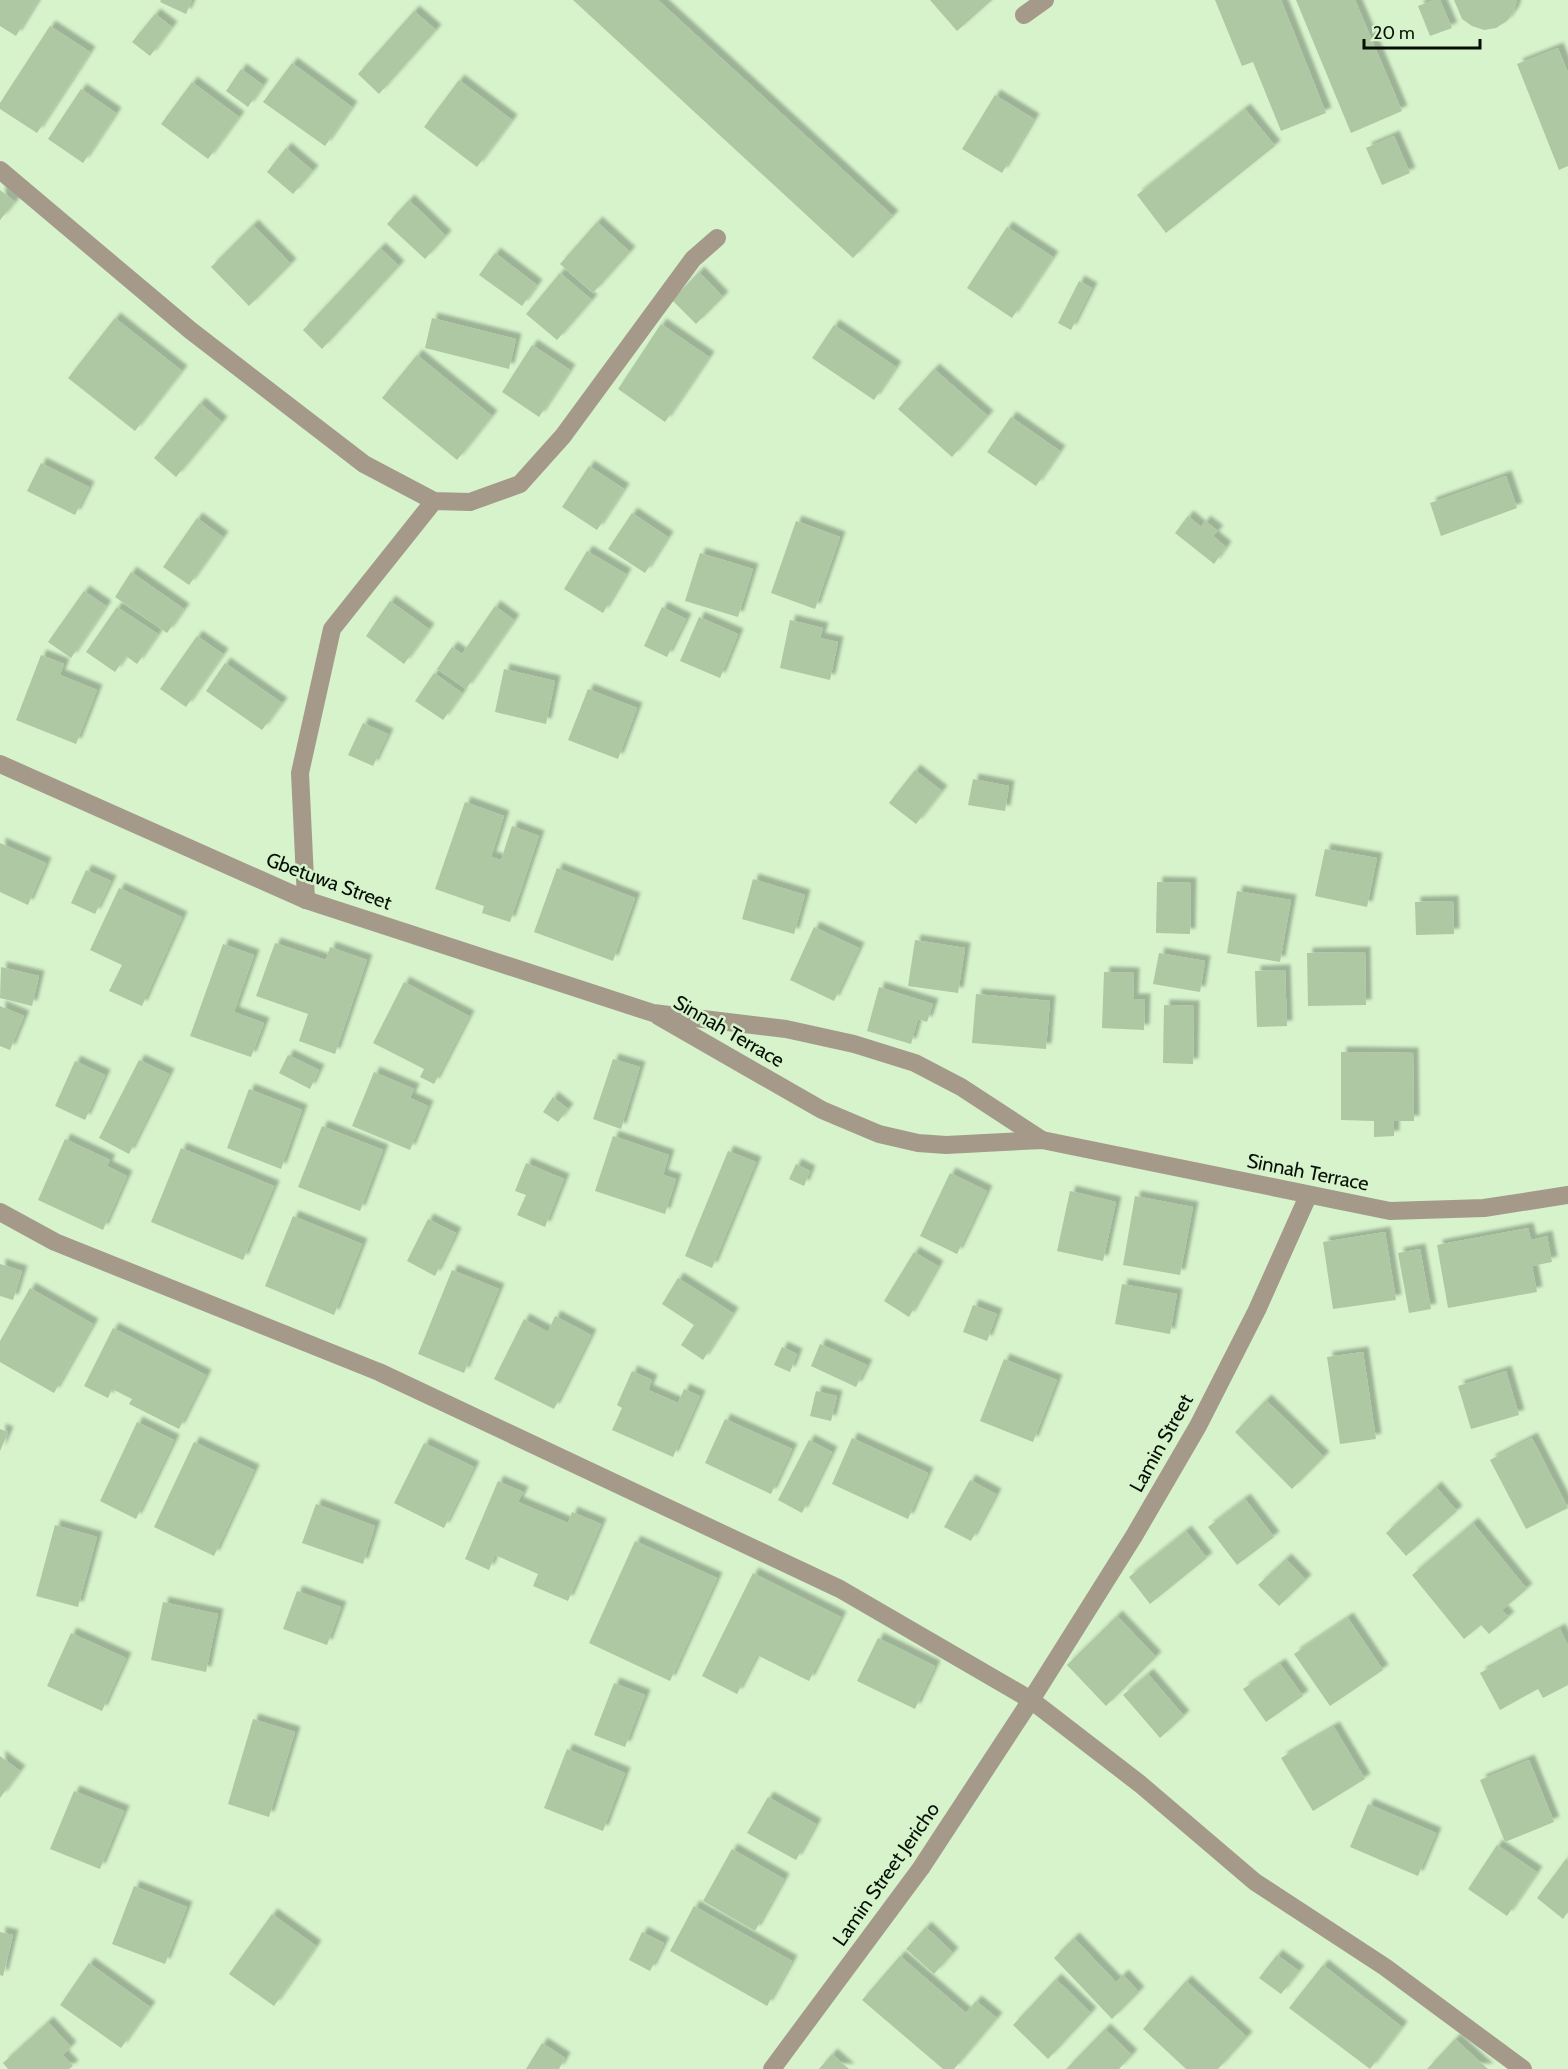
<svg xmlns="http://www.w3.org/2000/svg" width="1568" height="2069" font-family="Cabin,sans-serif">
<defs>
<filter id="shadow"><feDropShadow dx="5.5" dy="-5.5" stdDeviation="1.5" flood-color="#0004"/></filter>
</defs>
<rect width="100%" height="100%" fill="#d6f3cc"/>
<g fill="#adc8a3" filter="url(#shadow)">
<polygon points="0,0 38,0 16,36 0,26"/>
<polygon points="161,0 192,0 186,14 160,2"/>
<polygon points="573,0 658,0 893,216 853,258"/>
<polygon points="930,0 992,0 957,31"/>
<polygon points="1215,0 1281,0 1326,113 1281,131 1253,62 1242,66"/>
<polygon points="1296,0 1355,0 1402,111 1351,133"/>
<polygon points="1434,0 1440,0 1452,28 1430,36 1418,6"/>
<polygon points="1454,0 1517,0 1514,11 1507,21 1496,28 1484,30 1472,26 1462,19"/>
<polygon points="414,11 436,30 379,94 358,74"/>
<polygon points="155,14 172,27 150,56 132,42"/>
<polygon points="50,26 90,52 37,133 0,109 0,103"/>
<polygon points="1558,48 1568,73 1568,166 1559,170 1517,64"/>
<polygon points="292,63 352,107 325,146 263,102"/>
<polygon points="241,69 263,85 248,107 226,91"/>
<polygon points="459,80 512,120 477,167 424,127"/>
<polygon points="192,82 239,117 208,159 161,124"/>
<polygon points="81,89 116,113 83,163 48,139"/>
<polygon points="995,95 1034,119 1002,173 962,149"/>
<polygon points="1245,109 1275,146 1166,233 1137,195"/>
<polygon points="1394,136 1410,173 1382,185 1366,148"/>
<polygon points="286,148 313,171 293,194 267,172"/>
<polygon points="0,190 15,202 0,220"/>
<polygon points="409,200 446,236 425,259 387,224"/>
<polygon points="597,222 630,252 593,293 560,264"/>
<polygon points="253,225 291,264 249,306 211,267"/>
<polygon points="1007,227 1053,257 1012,318 967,288"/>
<polygon points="380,248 399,266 322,349 303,330"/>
<polygon points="495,253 537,285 522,306 479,275"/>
<polygon points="699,272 723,297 696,324 672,300"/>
<polygon points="560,273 592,300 557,340 526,314"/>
<polygon points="1079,281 1092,288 1071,330 1058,323"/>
<polygon points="115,318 182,371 135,431 68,378"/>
<polygon points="432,318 516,339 509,369 425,348"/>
<polygon points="661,324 709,357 665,422 618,389"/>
<polygon points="834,325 896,367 874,400 812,358"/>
<polygon points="532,345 570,370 539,417 502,392"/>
<polygon points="417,355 492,416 457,460 382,398"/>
<polygon points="934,369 988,416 952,457 898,409"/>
<polygon points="200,403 222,422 176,477 154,458"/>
<polygon points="1011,417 1060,451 1036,486 987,452"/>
<polygon points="41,463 89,487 75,515 27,491"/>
<polygon points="589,466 624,489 597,530 562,507"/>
<polygon points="1506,476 1517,508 1441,536 1430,503"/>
<polygon points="632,513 668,537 645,573 608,549"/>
<polygon points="1188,516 1201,527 1205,521 1218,531 1213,536 1226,547 1214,564 1175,533"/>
<polygon points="197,518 223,537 189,585 163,567"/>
<polygon points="796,521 840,537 815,609 771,593"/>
<polygon points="587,551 626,574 603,613 564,589"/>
<polygon points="700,553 753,569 738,617 685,601"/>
<polygon points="131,572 184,609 167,633 115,597"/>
<polygon points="84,591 106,606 71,658 48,642"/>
<polygon points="390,601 429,629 404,664 366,636"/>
<polygon points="495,606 514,620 466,689 437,669 452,647 462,654"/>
<polygon points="117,607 158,634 137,664 126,656 115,672 86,652"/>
<polygon points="662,607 686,619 667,657 644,646"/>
<polygon points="699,617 738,634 720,678 680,661"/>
<polygon points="790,620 823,628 820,638 838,642 830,680 780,668"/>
<polygon points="197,636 223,654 186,707 160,689"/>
<polygon points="41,655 64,664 60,675 97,690 76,744 16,720"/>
<polygon points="225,663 282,703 262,730 206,691"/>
<polygon points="504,669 555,681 546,724 495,712"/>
<polygon points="434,673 462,693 443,720 415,701"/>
<polygon points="588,689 637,708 618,759 568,740"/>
<polygon points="363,723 388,734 373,766 348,755"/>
<polygon points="915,770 942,791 916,824 889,803"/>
<polygon points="973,779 1009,786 1005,811 968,805"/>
<polygon points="465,802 504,816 491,857 501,860 512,826 539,836 510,922 482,913 484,906 435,889"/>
<polygon points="0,843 46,863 28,905 0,892"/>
<polygon points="1325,849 1377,858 1367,907 1315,896"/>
<polygon points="557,868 635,898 613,961 534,932"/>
<polygon points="86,870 111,881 95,914 71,903"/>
<polygon points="753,879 805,895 794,934 742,919"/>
<polygon points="1157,882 1191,883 1190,934 1156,933"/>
<polygon points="119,888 182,917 142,1006 109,991 122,965 90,950"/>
<polygon points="1237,891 1291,900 1280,962 1227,953"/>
<polygon points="1453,901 1454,934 1416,935 1415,902"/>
<polygon points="814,927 859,948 834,1001 790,980"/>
<polygon points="915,940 965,948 958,993 908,986"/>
<polygon points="275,943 326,960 330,947 367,960 335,1054 299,1041 308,1014 256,996"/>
<polygon points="223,944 254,955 234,1012 264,1023 251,1057 190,1036"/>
<polygon points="1365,952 1366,1005 1308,1006 1307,953"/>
<polygon points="1159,953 1205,961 1200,992 1153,984"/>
<polygon points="1,967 39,976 32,1006 0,998"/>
<polygon points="1285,970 1287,1026 1257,1027 1255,971"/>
<polygon points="1104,972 1134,973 1133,999 1145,999 1144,1030 1102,1028"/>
<polygon points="404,982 469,1016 434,1084 420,1077 424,1069 373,1043"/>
<polygon points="879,987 933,1004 927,1022 918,1019 911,1044 867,1031"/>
<polygon points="976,994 1050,1001 1046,1049 972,1043"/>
<polygon points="1164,1005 1194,1006 1193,1064 1163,1063"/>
<polygon points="0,1006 24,1016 10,1050 0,1046"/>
<polygon points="1341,1052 1413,1053 1414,1121 1394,1121 1394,1136 1374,1137 1374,1121 1341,1120"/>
<polygon points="288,1055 319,1070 310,1089 279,1073"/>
<polygon points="613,1059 640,1067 621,1129 593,1119"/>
<polygon points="139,1060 169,1074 129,1154 99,1138"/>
<polygon points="75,1061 105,1075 85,1120 55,1106"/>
<polygon points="374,1072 414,1089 410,1098 428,1106 410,1150 352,1126"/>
<polygon points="249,1089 302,1110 281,1169 227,1148"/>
<polygon points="553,1097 568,1109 558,1122 543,1112"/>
<polygon points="322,1126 383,1150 360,1211 298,1187"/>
<polygon points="613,1136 669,1155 663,1175 676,1179 665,1214 595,1191"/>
<polygon points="65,1139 110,1160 107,1166 127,1176 103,1230 38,1200"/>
<polygon points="181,1148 274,1186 243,1260 151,1222"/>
<polygon points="728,1151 756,1162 712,1268 685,1256"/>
<polygon points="526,1163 564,1179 545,1227 517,1215 526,1195 515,1191"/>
<polygon points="796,1164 810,1171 804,1186 789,1179"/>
<polygon points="950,1173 987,1191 957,1254 920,1236"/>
<polygon points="1070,1191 1116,1202 1103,1261 1057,1251"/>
<polygon points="1135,1196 1193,1207 1180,1275 1123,1265"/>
<polygon points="293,1216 362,1244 334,1315 265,1286"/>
<polygon points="428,1219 456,1233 435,1276 407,1261"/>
<polygon points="1528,1228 1531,1240 1547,1236 1552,1262 1532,1266 1537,1292 1448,1308 1437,1245"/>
<polygon points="1385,1232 1396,1300 1333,1309 1323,1242"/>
<polygon points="1420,1249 1431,1309 1409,1313 1398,1253"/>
<polygon points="914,1252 938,1266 909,1317 884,1301"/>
<polygon points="0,1264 22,1271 13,1300 0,1296"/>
<polygon points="452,1270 499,1289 464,1373 418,1354"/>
<polygon points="678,1278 733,1313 703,1360 681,1345 694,1325 662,1304"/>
<polygon points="1122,1284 1177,1294 1170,1334 1115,1324"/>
<polygon points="30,1288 93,1324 54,1393 0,1362 0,1341"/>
<polygon points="973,1305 997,1314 987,1341 963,1332"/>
<polygon points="555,1316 591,1335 554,1409 494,1379 524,1319 548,1332"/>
<polygon points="113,1328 206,1375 179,1429 129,1404 132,1399 112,1389 108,1398 84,1386"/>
<polygon points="820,1344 867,1365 856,1387 811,1366"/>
<polygon points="782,1347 797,1354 790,1372 774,1365"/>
<polygon points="1363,1352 1376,1439 1340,1444 1327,1357"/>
<polygon points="1004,1359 1057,1380 1033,1442 980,1421"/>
<polygon points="632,1371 652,1380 648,1390 678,1403 684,1389 700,1396 673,1457 612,1430 622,1408 617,1405"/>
<polygon points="1506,1371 1519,1415 1471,1429 1458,1386"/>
<polygon points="816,1391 837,1396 831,1421 810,1416"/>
<polygon points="1266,1400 1324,1457 1292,1489 1235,1432"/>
<polygon points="725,1419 792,1449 771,1494 705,1463"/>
<polygon points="137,1422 174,1440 136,1519 100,1501"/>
<polygon points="0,1429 8,1432 0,1451"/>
<polygon points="852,1438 928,1473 908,1519 832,1484"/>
<polygon points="1532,1438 1568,1508 1526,1529 1490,1460"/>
<polygon points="809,1440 832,1452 802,1513 778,1500"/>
<polygon points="194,1442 254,1470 214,1556 154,1527"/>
<polygon points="424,1443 474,1467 444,1528 394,1503"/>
<polygon points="970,1480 996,1494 971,1541 944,1527"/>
<polygon points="498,1481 523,1492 518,1502 568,1523 572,1512 601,1524 568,1601 533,1586 538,1574 495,1555 489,1570 465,1559"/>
<polygon points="1436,1487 1457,1511 1406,1556 1386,1533"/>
<polygon points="1245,1499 1274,1537 1237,1565 1208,1527"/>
<polygon points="316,1504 375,1526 363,1564 302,1543"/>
<polygon points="1473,1523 1527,1589 1502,1610 1509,1617 1489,1634 1481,1625 1464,1639 1412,1575"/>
<polygon points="55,1525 97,1537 78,1607 36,1596"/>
<polygon points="1186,1531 1207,1558 1150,1604 1129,1577"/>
<polygon points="635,1541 717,1578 670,1681 589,1643"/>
<polygon points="1286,1559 1306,1580 1279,1606 1258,1585"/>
<polygon points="753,1573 841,1617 809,1681 757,1655 737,1694 702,1676"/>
<polygon points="297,1591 341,1607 327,1645 283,1629"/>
<polygon points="163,1602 218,1614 206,1672 151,1660"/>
<polygon points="1117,1616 1156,1657 1106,1706 1067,1665"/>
<polygon points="1348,1618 1383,1670 1330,1706 1294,1654"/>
<polygon points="1560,1629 1568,1645 1568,1685 1543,1698 1538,1689 1500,1710 1480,1673"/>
<polygon points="71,1633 126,1658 102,1711 47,1686"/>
<polygon points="878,1638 935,1666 915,1709 857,1681"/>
<polygon points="1280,1664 1303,1696 1266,1722 1243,1689"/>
<polygon points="1148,1674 1184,1716 1160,1738 1123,1695"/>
<polygon points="614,1683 645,1695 625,1747 594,1735"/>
<polygon points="253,1719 295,1732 269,1817 228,1804"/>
<polygon points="1334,1727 1365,1779 1313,1811 1281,1758"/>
<polygon points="567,1749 625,1773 603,1831 544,1808"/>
<polygon points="0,1756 20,1771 0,1798"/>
<polygon points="1529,1760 1554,1822 1505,1842 1480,1780"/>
<polygon points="74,1791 124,1811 100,1869 50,1849"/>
<polygon points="768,1797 816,1824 796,1860 747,1833"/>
<polygon points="1368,1804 1436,1833 1418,1876 1350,1847"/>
<polygon points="1497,1845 1537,1872 1507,1916 1468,1889"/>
<polygon points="732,1849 784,1879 755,1931 703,1901"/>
<polygon points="1566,1859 1568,1861 1568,1912 1563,1919 1537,1898"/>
<polygon points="134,1886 187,1907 165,1964 112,1944"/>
<polygon points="694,1906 792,1961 767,2006 670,1951"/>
<polygon points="272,1914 316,1946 274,2006 229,1974"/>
<polygon points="926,1927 953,1953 934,1974 906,1949"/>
<polygon points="0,1932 13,1935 3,1976 0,1975"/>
<polygon points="642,1932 664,1943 650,1971 629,1960"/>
<polygon points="1074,1938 1116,1982 1123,1975 1139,1992 1112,2019 1054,1958"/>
<polygon points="1277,1955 1299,1971 1281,1994 1259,1978"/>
<polygon points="900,1956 966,2013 976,2001 997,2018 954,2069 943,2069 862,2000"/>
<polygon points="89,1963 150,2007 121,2048 60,2005"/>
<polygon points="1323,1965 1402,2027 1370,2069 1289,2008"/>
<polygon points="1056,1979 1091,2013 1048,2059 1013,2025"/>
<polygon points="1186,1981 1247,2037 1218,2069 1186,2069 1143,2029"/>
<polygon points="48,2022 71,2047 63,2055 73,2066 69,2069 8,2069 3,2063"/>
<polygon points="1105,2029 1132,2055 1119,2069 1066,2069"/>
<polygon points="1455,2039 1488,2069 1427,2069"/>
<polygon points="542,2043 565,2058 559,2069 526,2069"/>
<polygon points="832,2054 849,2069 819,2069"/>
</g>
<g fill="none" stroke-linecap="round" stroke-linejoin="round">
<g stroke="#a59a8a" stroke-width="18">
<polyline points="1024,15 1045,0"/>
<polyline points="0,170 190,330 364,464 434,501 470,502 520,484 563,436 693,259 717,238"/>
<polyline points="0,764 306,900 653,1013 786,1029 854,1044 915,1063 961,1087 1042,1140"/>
<polyline points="306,900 300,773 332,629 434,501"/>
<polyline points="658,1016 822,1110 879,1134 918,1143 946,1145 1042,1140 1390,1211 1484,1208 1568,1195"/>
<polyline points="0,1212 55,1242 379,1372 840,1589 1031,1700 1140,1784 1255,1882 1385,1967 1523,2069"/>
<polyline points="772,2069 921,1868 1031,1700 1134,1536 1198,1426 1257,1310 1308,1196"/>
</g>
</g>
<g text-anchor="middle" stroke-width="5" stroke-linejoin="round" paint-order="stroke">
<g font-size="20" fill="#060f04" stroke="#d6f3cc">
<text transform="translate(329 881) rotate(20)" y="7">Gbetuwa Street</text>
<text transform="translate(729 1031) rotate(30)" y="7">Sinnah Terrace</text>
<text transform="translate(1308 1172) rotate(11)" y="7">Sinnah Terrace</text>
<text transform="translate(1161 1443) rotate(-61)" y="7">Lamin Street</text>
<text transform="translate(886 1874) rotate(-55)" y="7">Lamin Street Jericho</text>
</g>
</g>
<path d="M1364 39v9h116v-9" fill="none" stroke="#060f04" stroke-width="3"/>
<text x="1373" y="39" font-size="18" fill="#060f04" stroke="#d6f3cc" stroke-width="4.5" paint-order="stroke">20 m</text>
</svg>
